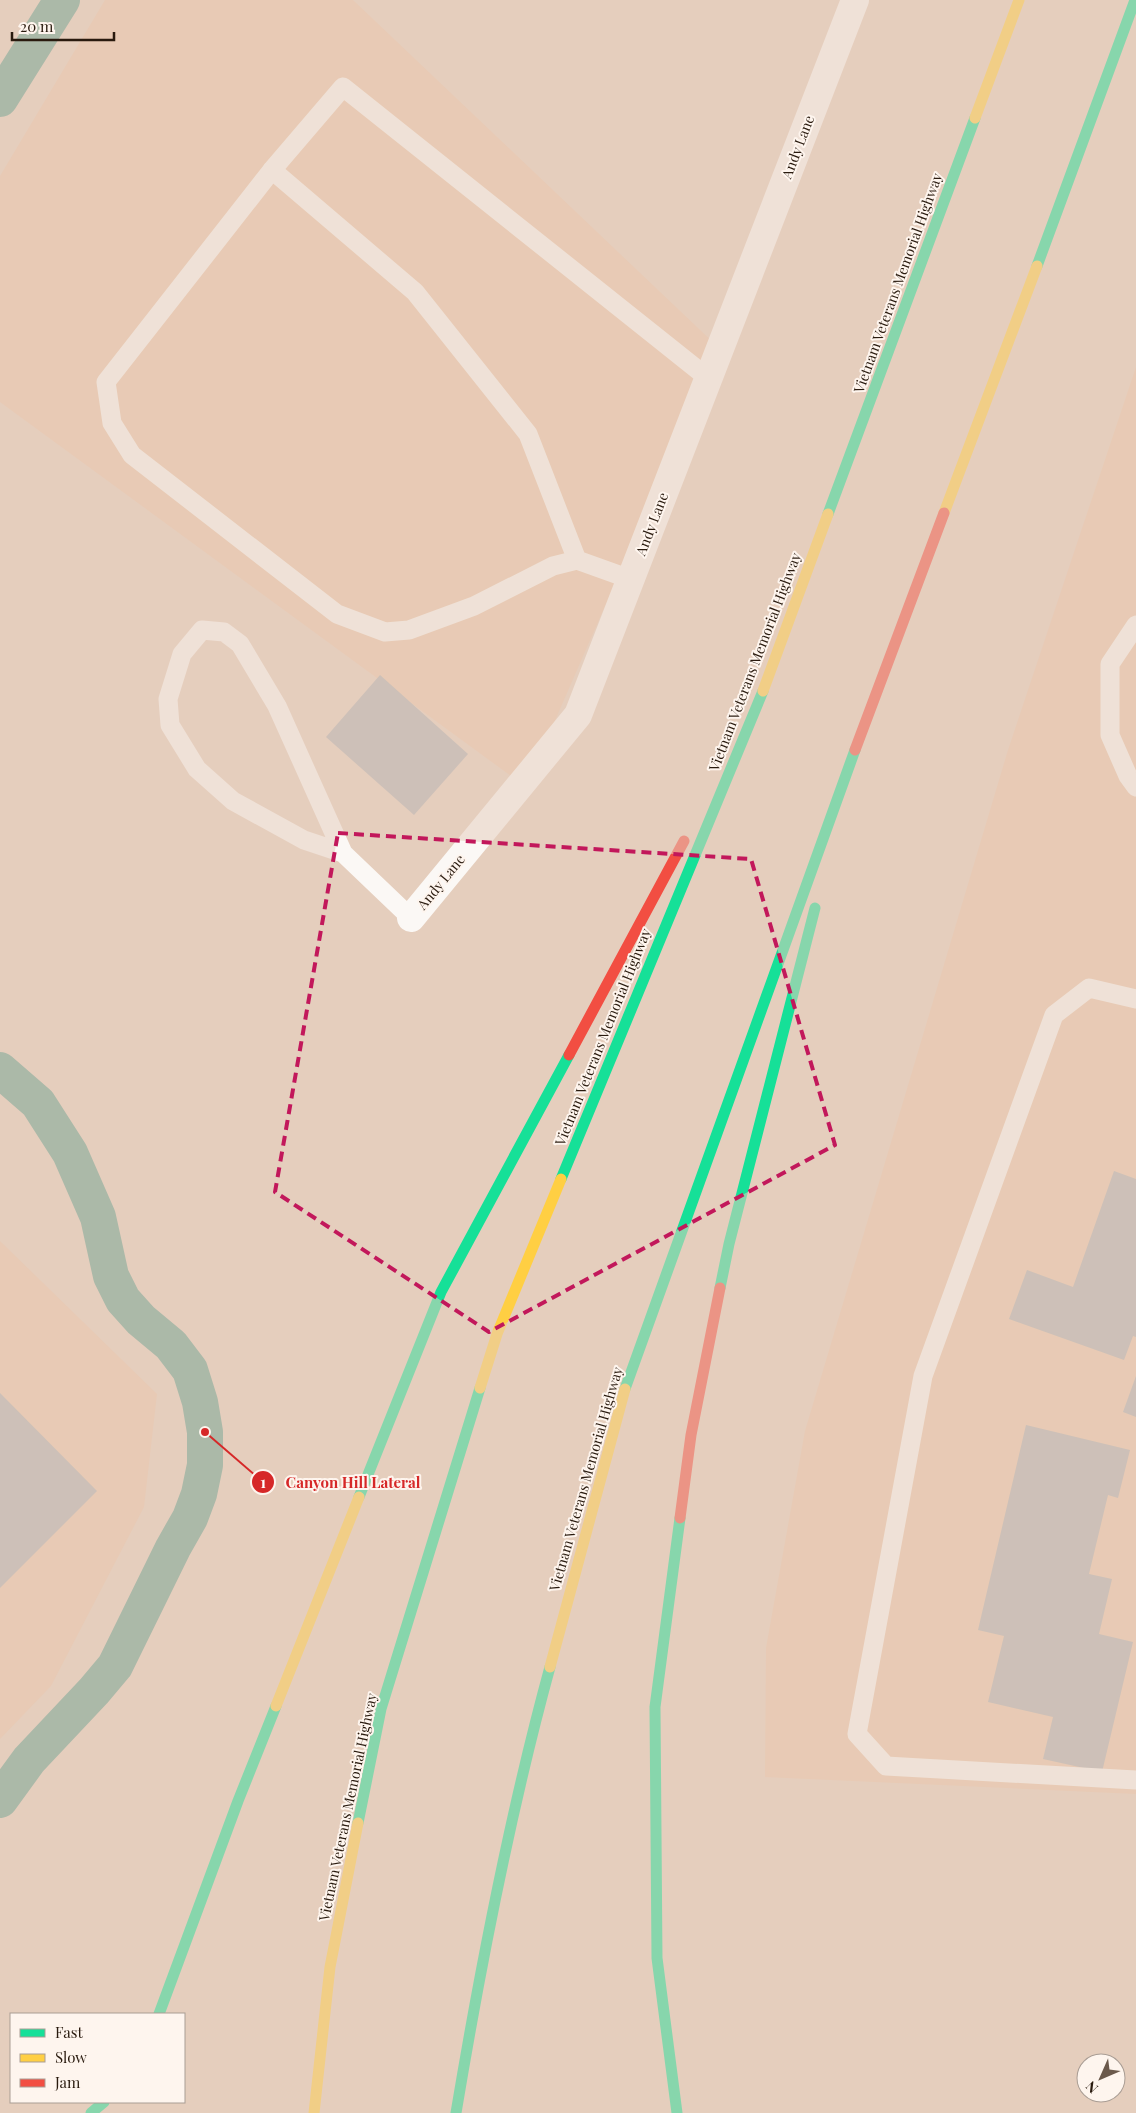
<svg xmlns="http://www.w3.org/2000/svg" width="1136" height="2113" font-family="'Playfair Display',serif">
<rect width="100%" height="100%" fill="#e5cebd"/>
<g fill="#eac6aa">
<polygon points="105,0 353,0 718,347 526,787 0,402 0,176"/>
<polygon points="1136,367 1136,1794 765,1777 766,1648 805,1431 1008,750"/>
<polygon points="0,1241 157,1394 144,1507 51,1686 0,1739"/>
</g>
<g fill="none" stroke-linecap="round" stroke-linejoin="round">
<g stroke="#659f8f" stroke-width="36">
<polyline points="0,99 62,0"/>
<polyline points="0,1070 38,1103 70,1153 98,1217 111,1276 123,1300 141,1320 171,1345 190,1370 200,1402 205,1432 205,1465 199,1494 190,1518 173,1548 115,1666 94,1691 29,1760 0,1800"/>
</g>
</g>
<g fill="#afb0b1">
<polygon points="380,675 468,754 414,815 326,737"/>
<polygon points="1114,1171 1136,1179 1136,1337 1133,1336 1124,1360 1009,1319 1027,1270 1073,1287"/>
<polygon points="1136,1376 1136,1417 1123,1412"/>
<polygon points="0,1393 97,1491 0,1588"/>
<polygon points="1026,1425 1130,1450 1118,1498 1108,1495 1089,1574 1112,1579 1099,1634 1133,1642 1102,1772 1043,1759 1053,1717 988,1702 1004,1636 978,1630"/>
</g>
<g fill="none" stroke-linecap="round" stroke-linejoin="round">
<g stroke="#fbf8f5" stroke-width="19">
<polyline points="272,170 343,87 708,378"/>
<polyline points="577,560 528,434 415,292 272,170 106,382 112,423 132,455 337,614 385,632 409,630 474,606 553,566 577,560 630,579"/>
<polyline points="1136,625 1110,664 1110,735 1128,776 1136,787"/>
<polyline points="343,853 304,840 233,801 197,769 170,725 168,699 182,654 202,630 224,632 240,644 277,706 343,853 411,918"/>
<polyline points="1136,999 1089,988 1054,1015 923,1376 857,1734 886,1766 1136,1780"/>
</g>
<polyline stroke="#fbf8f5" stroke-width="28" points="411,918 578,715 855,0"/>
<g stroke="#16e098" stroke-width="11">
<polyline points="1037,266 1135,0"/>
<polyline points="828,514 975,118"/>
<polyline points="561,1179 763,691"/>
<polyline points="720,1288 729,1244 815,908"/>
<polyline points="625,1389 855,750"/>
<polyline points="359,1497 441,1292 569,1055"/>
<polyline points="358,1823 381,1709 480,1388"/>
<polyline points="159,2014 238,1801 276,1706"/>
<polyline points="91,2113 104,2102"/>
<path d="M 456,2113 C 481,1963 510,1813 550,1667"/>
<polyline points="677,2113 657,1958 655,1707 680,1518"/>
</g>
<g stroke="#ffcf43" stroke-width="11">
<polyline points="975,118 1019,0"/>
<polyline points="944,513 1037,266"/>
<polyline points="763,691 828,514"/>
<polyline points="480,1388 497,1334 561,1179"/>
<polyline points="550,1667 625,1389"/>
<polyline points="276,1706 359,1497"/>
<polyline points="314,2113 330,1967 358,1823"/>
</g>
<g stroke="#f24e42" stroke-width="11">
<polyline points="855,750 944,513"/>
<polyline points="569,1055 684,841"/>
<polyline points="680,1518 691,1435 720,1288"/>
</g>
</g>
<path d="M0 0H1136V2113H0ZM 338,833 L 751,859 L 835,1145 L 489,1332 L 275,1192 Z" fill="#e5cebd" fill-opacity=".55" fill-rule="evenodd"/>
<path fill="none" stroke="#c2185b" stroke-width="4" stroke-dasharray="10 6" stroke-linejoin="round" d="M 338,833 L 751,859 L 835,1145 L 489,1332 L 275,1192 Z"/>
<g text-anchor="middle" stroke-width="4" stroke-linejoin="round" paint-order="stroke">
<g font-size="14" fill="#291a0e" stroke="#fef5ee">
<text transform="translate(798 147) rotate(-69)" y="5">Andy Lane</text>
<text transform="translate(898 283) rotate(-70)" y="5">Vietnam Veterans Memorial Highway</text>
<text transform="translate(652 524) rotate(-69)" y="5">Andy Lane</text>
<text transform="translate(755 662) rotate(-69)" y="5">Vietnam Veterans Memorial Highway</text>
<text transform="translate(441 882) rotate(-51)" y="5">Andy Lane</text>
<text transform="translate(603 1037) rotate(-68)" y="5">Vietnam Veterans Memorial Highway</text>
<text transform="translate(586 1479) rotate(-74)" y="5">Vietnam Veterans Memorial Highway</text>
<text transform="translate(348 1807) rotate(-78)" y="5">Vietnam Veterans Memorial Highway</text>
</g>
</g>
<path fill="none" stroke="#d62828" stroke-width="2" d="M205 1432L263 1482"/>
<g fill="#d62828" stroke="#fef5ee" stroke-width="2">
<circle cx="205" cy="1432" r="5"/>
<circle cx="263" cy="1482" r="12"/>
</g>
<g font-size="15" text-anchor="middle" font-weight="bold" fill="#fff">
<text x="263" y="1488">1</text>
</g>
<g font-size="15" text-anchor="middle" font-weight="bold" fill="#d62828" stroke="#fef5ee" stroke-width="4" stroke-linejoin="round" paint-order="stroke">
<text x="353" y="1488">Canyon Hill Lateral</text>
</g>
<rect x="10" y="2013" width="175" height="90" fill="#fef5ee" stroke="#a99d94"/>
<rect x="20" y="2029" width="25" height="8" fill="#16e098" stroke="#a99d94"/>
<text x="55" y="2038" font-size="15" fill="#291a0e">Fast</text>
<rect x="20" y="2054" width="25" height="8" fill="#ffcf43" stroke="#a99d94"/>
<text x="55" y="2063" font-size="15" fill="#291a0e">Slow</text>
<rect x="20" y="2079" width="25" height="8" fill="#f24e42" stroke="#a99d94"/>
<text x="55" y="2088" font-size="15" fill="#291a0e">Jam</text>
<g transform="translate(1101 2078) rotate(225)"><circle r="24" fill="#fef5ee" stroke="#a99d94"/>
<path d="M0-4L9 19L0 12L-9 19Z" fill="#6b594b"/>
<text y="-8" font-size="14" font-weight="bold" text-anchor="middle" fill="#291a0e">N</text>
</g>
<path d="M12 32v8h102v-8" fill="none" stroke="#291a0e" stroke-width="2.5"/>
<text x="20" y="32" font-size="15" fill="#291a0e" stroke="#fef5ee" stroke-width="4" paint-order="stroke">20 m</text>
</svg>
